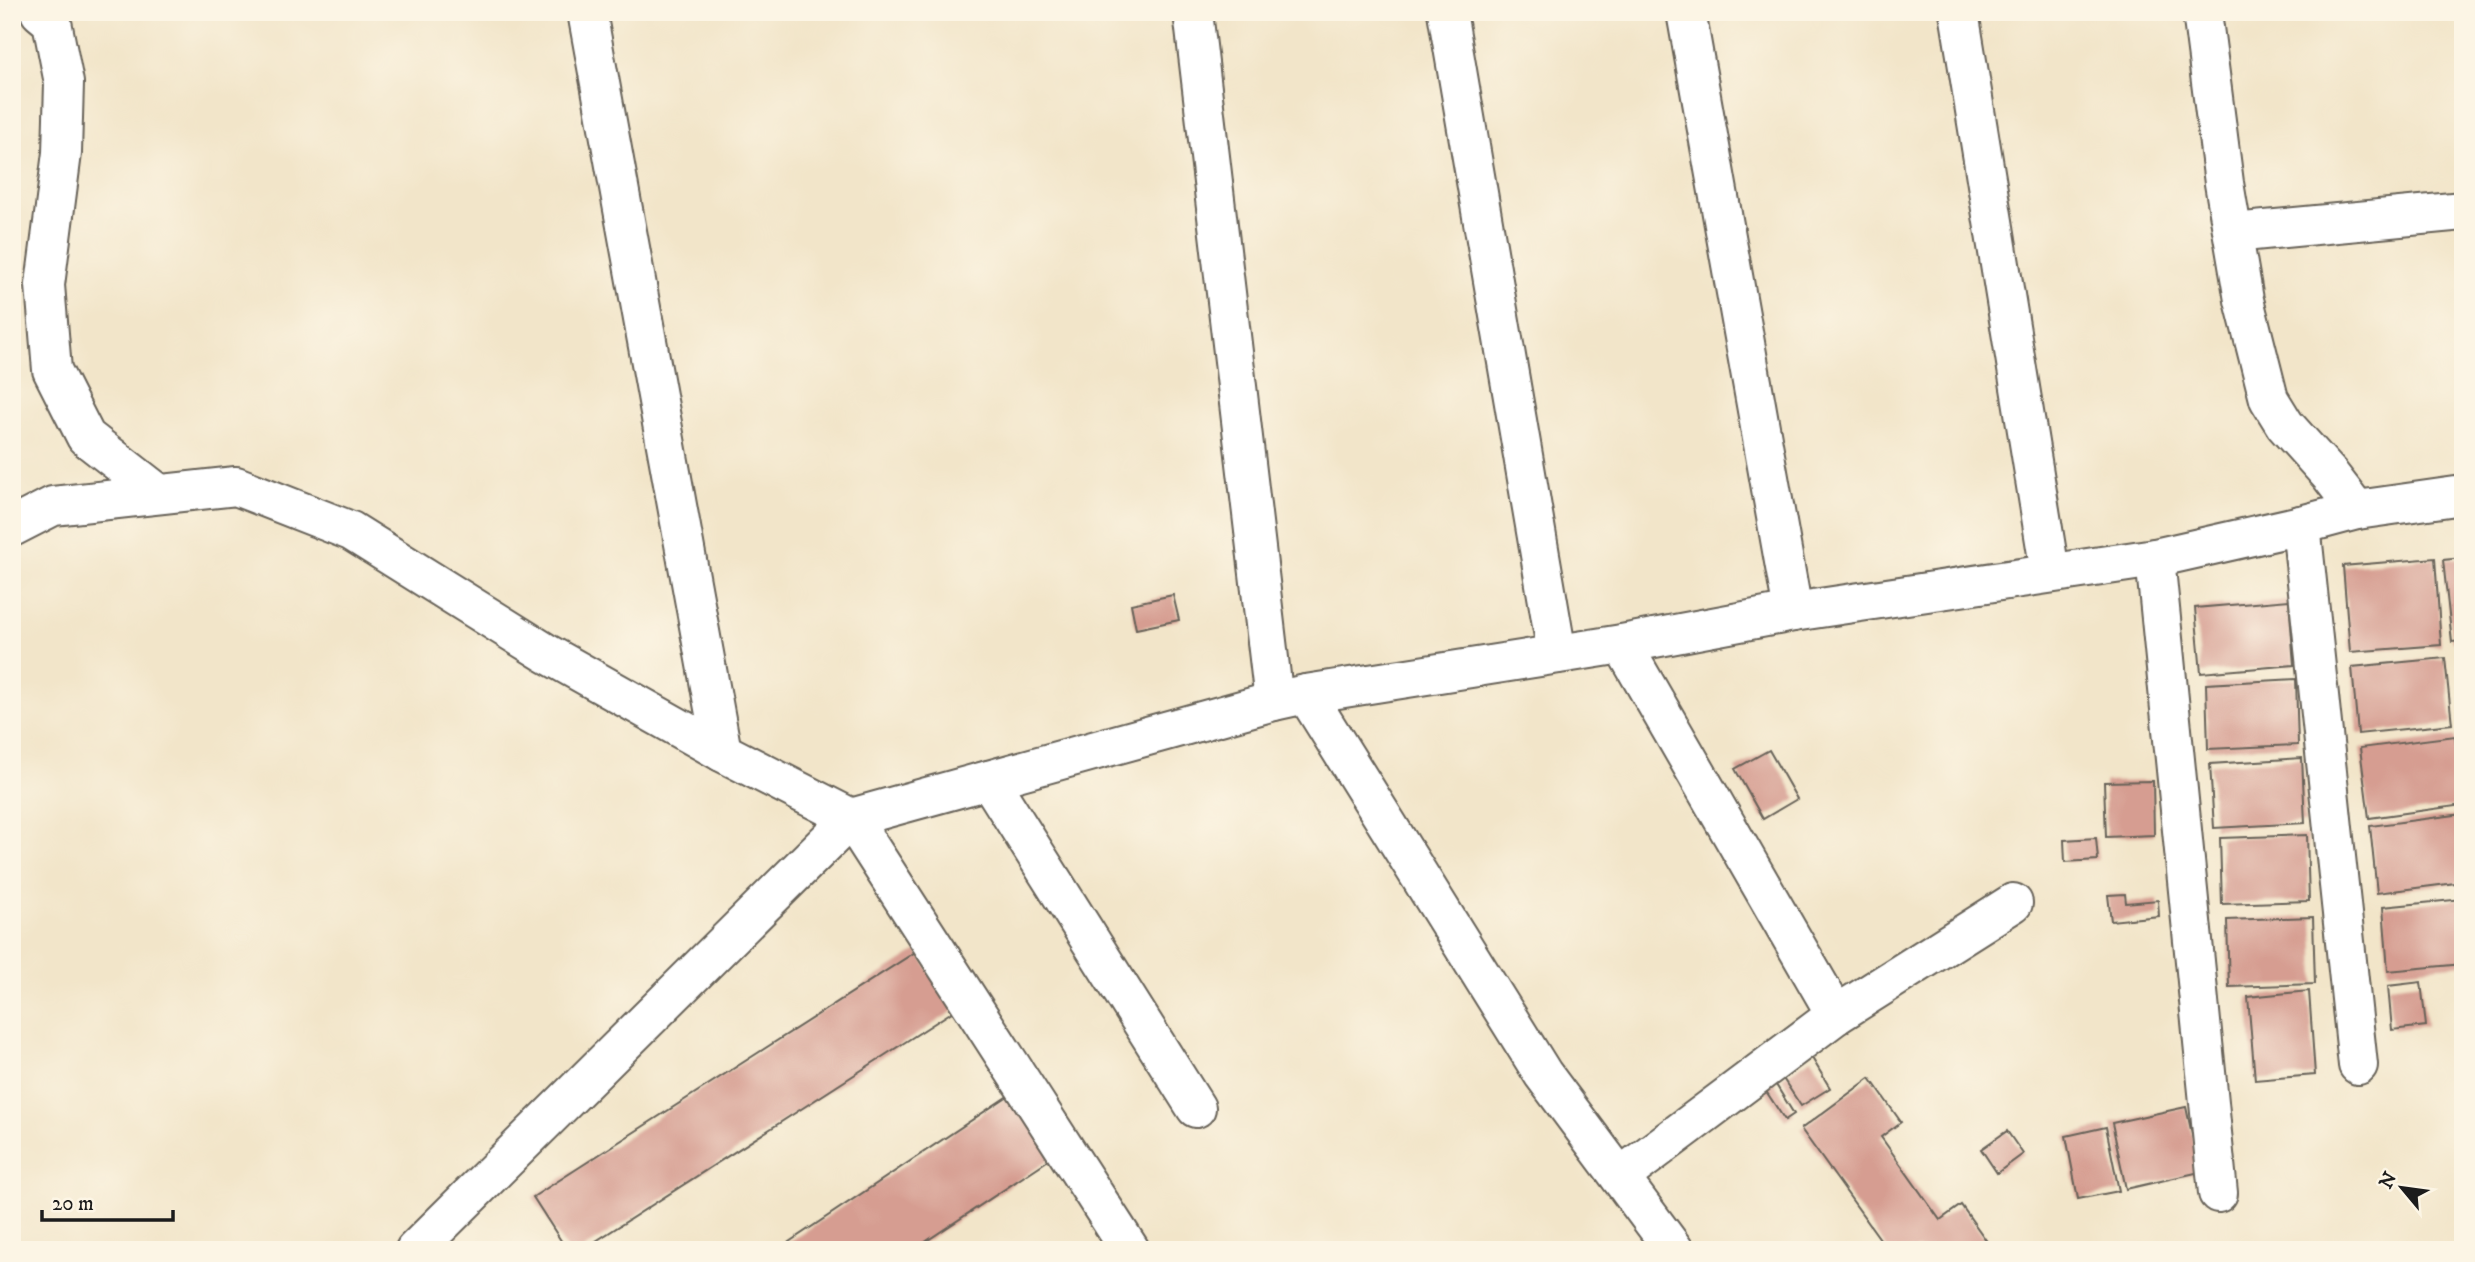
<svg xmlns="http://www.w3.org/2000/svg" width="2475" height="1262" font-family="'IM FELL DW Pica',serif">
<rect width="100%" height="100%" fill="#fcf5e5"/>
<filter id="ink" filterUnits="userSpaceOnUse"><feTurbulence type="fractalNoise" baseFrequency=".0143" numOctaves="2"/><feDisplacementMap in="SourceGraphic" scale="14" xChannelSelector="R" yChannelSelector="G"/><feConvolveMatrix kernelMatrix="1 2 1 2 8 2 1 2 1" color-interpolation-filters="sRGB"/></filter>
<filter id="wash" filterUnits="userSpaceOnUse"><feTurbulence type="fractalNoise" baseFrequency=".00686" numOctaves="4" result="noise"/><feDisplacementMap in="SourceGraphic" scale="28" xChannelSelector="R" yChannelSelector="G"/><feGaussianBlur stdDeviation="1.57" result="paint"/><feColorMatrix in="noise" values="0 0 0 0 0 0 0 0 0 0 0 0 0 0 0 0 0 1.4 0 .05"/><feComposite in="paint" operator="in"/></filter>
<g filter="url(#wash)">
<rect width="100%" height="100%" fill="#f2e5c9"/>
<g id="blocks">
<g fill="#d69d91">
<polygon points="2435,558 2441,645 2350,652 2343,566"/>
<polygon points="2463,558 2463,641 2452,642 2443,560"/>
<polygon points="1173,595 1179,620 1136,629 1131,604"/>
<polygon points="2289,600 2294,665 2201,673 2195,608"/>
<polygon points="2445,658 2452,724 2358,734 2352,667"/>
<polygon points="2296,679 2298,745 2208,749 2206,684"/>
<polygon points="2455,736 2463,805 2369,818 2360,748"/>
<polygon points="1769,750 1797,799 1763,819 1735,769"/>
<polygon points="2302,758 2305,823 2214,828 2210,764"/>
<polygon points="2153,781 2154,835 2106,837 2104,782"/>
<polygon points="2463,814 2463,882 2377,893 2370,826"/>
<polygon points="2307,835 2309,901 2222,904 2220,838"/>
<polygon points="2096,838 2098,860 2065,862 2064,840"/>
<polygon points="2125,894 2126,903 2158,900 2159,916 2111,921 2108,895"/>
<polygon points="2463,899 2463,964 2388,971 2383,907"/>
<polygon points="2313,917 2315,984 2229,987 2227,920"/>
<polygon points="917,951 955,1010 582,1250 567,1250 533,1197"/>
<polygon points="2421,982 2426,1026 2392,1030 2388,986"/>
<polygon points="2309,991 2315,1075 2255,1080 2248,997"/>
<polygon points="1812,1058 1830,1088 1801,1106 1782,1077"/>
<polygon points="1770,1075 1794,1114 1785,1120 1760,1082"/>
<polygon points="1870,1078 1901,1122 1881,1137 1940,1220 1961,1205 1993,1250 1888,1250 1801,1129"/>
<polygon points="1017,1090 1059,1153 913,1250 777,1250"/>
<polygon points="2186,1107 2200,1172 2126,1189 2112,1123"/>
<polygon points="2106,1127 2119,1191 2078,1199 2066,1136"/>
<polygon points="2007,1131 2023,1154 1997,1173 1981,1149"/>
</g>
</g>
</g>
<g filter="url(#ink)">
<use href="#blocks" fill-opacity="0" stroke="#676259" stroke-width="2"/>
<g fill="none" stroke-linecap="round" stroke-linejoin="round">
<g stroke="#676259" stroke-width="42">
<g id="minor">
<polyline points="40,12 52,22 64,83 62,153 45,285 52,370 86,437 159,494"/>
<polyline points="587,12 722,752"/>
<polyline points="1193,12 1274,701"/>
<polyline points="1447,12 1557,654"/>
<polyline points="1686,12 1793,612"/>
<polyline points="1959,12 2050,572"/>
<polyline points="2202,12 2224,183 2244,300 2269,399 2285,425 2330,475 2357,510"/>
<polyline points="2233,233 2463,211"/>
<polyline points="2301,525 2358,1065"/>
<polyline points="12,527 53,506 236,486 351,531 546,653 722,752 851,818 1130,1250"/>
<polyline points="2155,558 2218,1193"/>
<polyline points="1622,644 1836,1015"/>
<polyline points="1306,694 1543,1074 1674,1250"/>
<polyline points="989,780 1196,1108"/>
<polyline points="1620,1177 1836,1015 2013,903"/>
<polyline points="415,1250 851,818 1274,701 1306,694 1622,644 1793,612 2155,558 2301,525 2357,510 2463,495"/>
</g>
</g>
<use href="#minor" stroke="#fff" stroke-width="38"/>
</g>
</g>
<rect width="2475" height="1262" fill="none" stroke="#fcf5e5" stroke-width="42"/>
<g transform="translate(2402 1188) rotate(299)" stroke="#fcf5e5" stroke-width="5" paint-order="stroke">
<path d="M0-5L12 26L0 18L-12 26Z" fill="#1c1c1c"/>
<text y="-10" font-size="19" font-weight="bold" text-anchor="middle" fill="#1c1c1c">N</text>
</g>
<path d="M42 1210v10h131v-10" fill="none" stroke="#1c1c1c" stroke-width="3.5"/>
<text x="52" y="1210" font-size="21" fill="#1c1c1c" stroke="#fcf5e5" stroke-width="5" paint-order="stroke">20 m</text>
</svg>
